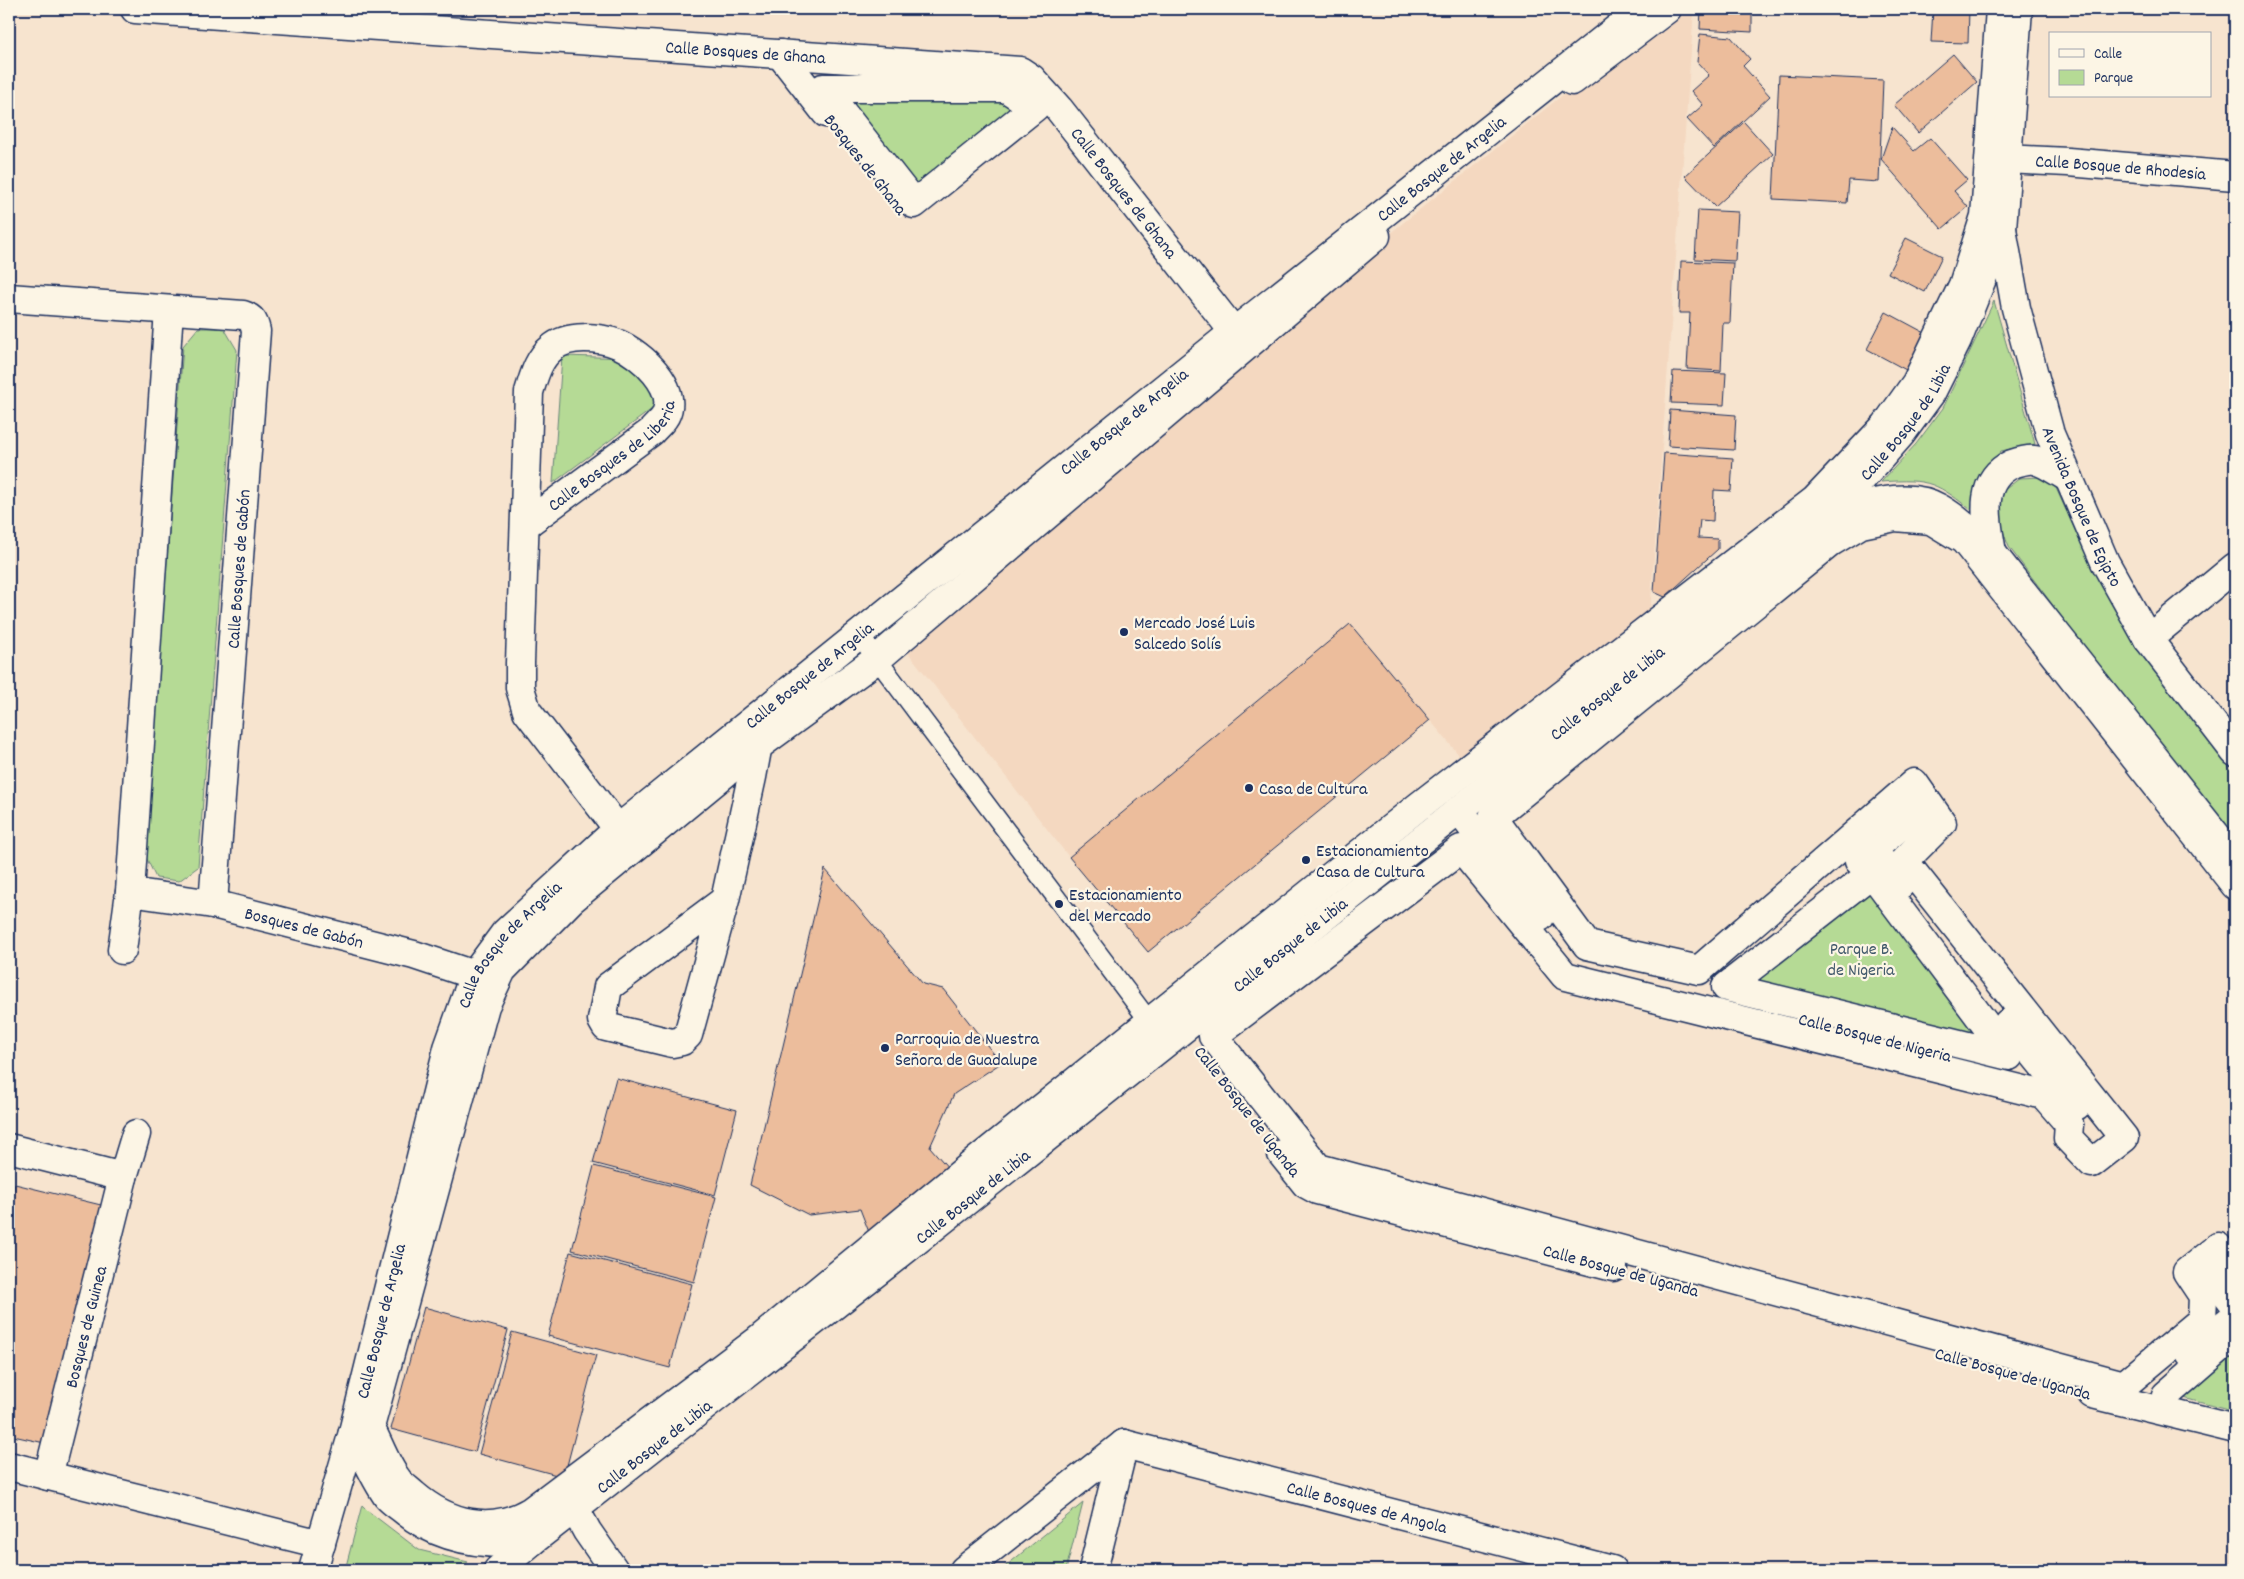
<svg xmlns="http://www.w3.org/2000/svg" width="2244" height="1579" font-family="Dekko,sans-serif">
<rect width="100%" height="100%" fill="#f7e4cf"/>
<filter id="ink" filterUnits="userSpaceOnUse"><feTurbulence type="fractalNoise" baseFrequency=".02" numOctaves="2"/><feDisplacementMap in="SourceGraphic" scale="10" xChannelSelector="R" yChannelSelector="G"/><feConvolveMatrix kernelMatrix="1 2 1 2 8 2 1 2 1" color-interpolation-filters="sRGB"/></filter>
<g filter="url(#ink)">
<polygon fill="#f4d8c0" points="1670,9 1694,9 1649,627 1469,767 1350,624 1069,857 899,641 1172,408"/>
<g fill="#b5da95" stroke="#68847a">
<polygon points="823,88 1006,88 1035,107 914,204"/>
<path d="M 1994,301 L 2035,444 L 2001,451 L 1987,468 L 1975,513 C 1937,483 1930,478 1881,482 L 1916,444 L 1943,408 Z"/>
<polygon points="198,328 224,328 237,350 198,867 179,881 156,878 145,855 183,346"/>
<polygon points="562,356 632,358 664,400 553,483"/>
<path d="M 2040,477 L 2056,488 L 2089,561 L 2212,745 L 2235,775 L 2235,838 L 2131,709 L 2009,547 C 2000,526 1999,514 2003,491 L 2020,478 Z"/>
<polygon points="1872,873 2009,1056 1726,987"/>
<polygon points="2235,1337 2235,1412 2169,1394"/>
<polygon points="1083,1503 1066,1570 1001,1570"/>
<polygon points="362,1505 368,1511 419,1550 468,1562 457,1570 345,1570"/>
</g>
<g fill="#ecbd9c" stroke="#1b2f5e">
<polygon points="1701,9 1752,9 1752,32 1700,29"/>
<polygon points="1933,9 1969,9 1968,43 1931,42"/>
<polygon points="1700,34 1731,37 1750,59 1743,66 1770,96 1714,148 1687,119 1703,105 1691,91 1709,75 1697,62"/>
<polygon points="1953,54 1977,82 1918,133 1894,105"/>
<polygon points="1779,75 1883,80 1879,182 1849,180 1847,203 1773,199"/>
<polygon points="1744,122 1773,154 1715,207 1685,176"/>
<polygon points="1892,127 1914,151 1930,138 1967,180 1954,191 1968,207 1942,229 1881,159"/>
<polygon points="1698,210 1738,212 1735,261 1695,259"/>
<polygon points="1906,238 1942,256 1925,292 1888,273"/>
<polygon points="1681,261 1733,263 1730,323 1723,323 1721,371 1687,369 1690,313 1679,313"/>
<polygon points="1886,312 1927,334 1908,371 1867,349"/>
<polygon points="1673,371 1726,373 1724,405 1671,403"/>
<polygon points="1670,410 1736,415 1734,450 1668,446"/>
<polygon points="1664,453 1733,458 1731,491 1714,490 1713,521 1700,520 1698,538 1718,539 1718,549 1665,597 1654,592"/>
<polygon points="1350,624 1430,720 1148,952 1069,857"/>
<polygon points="825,869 923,984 943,989 1001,1063 954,1094 930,1147 956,1177 874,1245 860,1209 809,1215 750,1185"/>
<polygon points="616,1078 737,1110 715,1195 593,1163"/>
<polygon points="594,1166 716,1197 694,1282 572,1250"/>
<polygon points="15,1184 105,1206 49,1444 9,1435 9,1209"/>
<polygon points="570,1252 692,1284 670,1368 548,1336"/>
<polygon points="424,1307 508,1330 475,1452 391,1429"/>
<polygon points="512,1332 596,1355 564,1477 479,1454"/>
</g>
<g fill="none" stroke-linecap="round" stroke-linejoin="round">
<g stroke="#1b2f5e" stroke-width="21">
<polyline id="lane" points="859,635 1155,1029"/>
</g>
<g stroke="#1b2f5e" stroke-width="31">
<g id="street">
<path id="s1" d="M 135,9 L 1020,71 L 1032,79 L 1059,109 L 1234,332"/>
<polyline points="780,54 826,113"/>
<polyline points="1572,81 1667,9"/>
<polygon points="823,88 1006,88 1035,107 914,204"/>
<path id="s2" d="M 2006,159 L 2068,162 L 2235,176"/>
<path d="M 1376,236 L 877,659 L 758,746 L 571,900 L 502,970 L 485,1006 L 370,1427 C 379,1444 386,1465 397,1479 C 401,1485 409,1490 414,1495 C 448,1524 491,1535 531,1511 L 756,1342 L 975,1162 L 1419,806 L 1815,500 L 1886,425 L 1916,383 L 1963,285 L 1985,216 L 2000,9"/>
<path d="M 9,298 L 243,315 C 252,318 254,322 256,331 L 213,904"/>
<path id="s3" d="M 525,525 L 651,432 C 655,427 664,420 666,414 C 678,387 641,354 618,344 C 599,337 568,334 552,348 C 538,359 534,376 529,392 L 520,663 L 520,688 L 527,711 L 618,829"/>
<polyline points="2148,639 2235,567"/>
<polyline points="1459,810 1540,917"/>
<polyline points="1873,850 1900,885"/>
<polyline points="1859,861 1917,812"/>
<polygon points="1872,873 2009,1056 1726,987"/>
<polyline points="2235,885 1964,540 1931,520 1895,517 1861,524 1831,542 1493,817 1587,945 1699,970 1914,783 1942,823 1904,861 2124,1138 2092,1163 2068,1138 2069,1124 2044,1095 1565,976 1461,849 1213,1036 1318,1168 2124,1385 2202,1320 2203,1296 2187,1272 2218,1247 2235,1269"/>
<path id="s4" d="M 130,892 L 213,904 L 414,955 L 474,975"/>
<polyline points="725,900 608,987 602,1020 606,1027 672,1043 682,1041 688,1035 725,900 752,777 759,739"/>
<polyline points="122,950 130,892 169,310"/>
<polyline points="2008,1023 2076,1106"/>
<polyline points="9,1148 123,1177"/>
<polyline points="1282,1154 1306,1184 1317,1190 1613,1267"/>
<polyline points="2211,1273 2235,1305"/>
<polyline points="2190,1353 2235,1316"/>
<polyline points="2092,1394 2235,1429"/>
<polyline points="2166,1395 2220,1348"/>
<path id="s5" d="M 1124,1444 L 1612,1570"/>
<polyline points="9,1466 321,1544"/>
<path id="s6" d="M 48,1476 L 123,1177 L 136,1134"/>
<polyline points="575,1509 587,1531 614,1570"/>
<path id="s7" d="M 498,1570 L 531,1542 L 887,1264 L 1827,518"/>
<polyline points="964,1570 1124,1444"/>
<polyline points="1093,1570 1124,1444"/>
</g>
</g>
<g stroke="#1b2f5e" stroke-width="31">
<g id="secondary">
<path id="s8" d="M 2002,229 L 2016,308 L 2050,434 L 2105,562 L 2148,639 L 2235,752"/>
<path id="s9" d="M 1830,515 L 1901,434 L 1931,393 L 1957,341 L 2002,229 L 2018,9"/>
<path d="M 1827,518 C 1858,506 1908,489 1939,508 C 1960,520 1976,537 1992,553 L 2235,859"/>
<path d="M 1992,553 C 1987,521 1976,481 2012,464 C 2018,462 2029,459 2035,460 C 2046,463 2059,473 2069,478"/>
<path d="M 353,1432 C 364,1453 373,1476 387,1496 C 392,1502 399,1506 405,1511 C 441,1541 486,1546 531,1542"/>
<path id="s10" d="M 313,1570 L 353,1432 L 448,1048 L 474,975 L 505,933 L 618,829 L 1234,332 L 1642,9"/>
</g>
</g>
<use href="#lane" stroke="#fcf5e5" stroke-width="18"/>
<use href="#street" stroke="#fcf5e5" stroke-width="28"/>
<use href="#secondary" stroke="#fcf5e5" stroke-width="28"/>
</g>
</g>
<g fill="#1b2f5e" stroke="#fcf5e5" stroke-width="2">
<circle cx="1124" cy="632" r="5"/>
<circle cx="1249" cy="788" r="5"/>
<circle cx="1306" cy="860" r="5"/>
<circle cx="1059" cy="904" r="5"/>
<circle cx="885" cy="1048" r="5"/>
</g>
<g text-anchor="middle" stroke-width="4.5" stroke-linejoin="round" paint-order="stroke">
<g font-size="18" fill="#1b2f5e" stroke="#fcf5e5">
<text dy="6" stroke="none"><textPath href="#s1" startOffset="612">Calle Bosques de Ghana</textPath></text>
<text transform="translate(866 164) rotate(52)" y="6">Bosques de Ghana</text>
<text dy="6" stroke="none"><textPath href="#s2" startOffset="115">Calle Bosque de Rhodesia</textPath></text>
<text dy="6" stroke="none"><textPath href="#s10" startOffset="1878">Calle Bosque de Argelia</textPath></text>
<text dy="6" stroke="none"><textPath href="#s1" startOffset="1048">Calle Bosques de Ghana</textPath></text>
<text dy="6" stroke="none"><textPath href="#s9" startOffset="120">Calle Bosque de Libia</textPath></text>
<text dy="6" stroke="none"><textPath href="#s10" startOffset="1472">Calle Bosque de Argelia</textPath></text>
<text dy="6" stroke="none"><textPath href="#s3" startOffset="112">Calle Bosques de Liberia</textPath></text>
<text dy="6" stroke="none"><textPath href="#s8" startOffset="290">Avenida Bosque de Egipto</textPath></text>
<text transform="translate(238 569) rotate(-86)" y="6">Calle Bosques de Gabón</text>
<text dy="6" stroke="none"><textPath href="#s10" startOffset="1068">Calle Bosque de Argelia</textPath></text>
<text dy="6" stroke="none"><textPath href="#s7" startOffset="1414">Calle Bosque de Libia</textPath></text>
<text dy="6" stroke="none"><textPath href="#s4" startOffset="178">Bosques de Gabón</textPath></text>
<text dy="6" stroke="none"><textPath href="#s7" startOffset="1009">Calle Bosque de Libia</textPath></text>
<text dy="6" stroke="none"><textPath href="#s10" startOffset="662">Calle Bosque de Argelia</textPath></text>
<text transform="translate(1875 1037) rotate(14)" y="6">Calle Bosque de Nigeria</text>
<text transform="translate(1248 1111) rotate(52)" y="6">Calle Bosque de Uganda</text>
<text dy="6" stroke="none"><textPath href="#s7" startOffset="604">Calle Bosque de Libia</textPath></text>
<text transform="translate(1621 1270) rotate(15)" y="6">Calle Bosque de Uganda</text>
<text dy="6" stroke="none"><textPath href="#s10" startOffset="258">Calle Bosque de Argelia</textPath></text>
<text dy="6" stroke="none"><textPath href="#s6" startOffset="154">Bosques de Guinea</textPath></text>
<text transform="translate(2013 1373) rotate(15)" y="6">Calle Bosque de Uganda</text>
<text dy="6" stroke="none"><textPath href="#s7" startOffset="199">Calle Bosque de Libia</textPath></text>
<text dy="6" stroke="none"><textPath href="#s5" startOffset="251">Calle Bosques de Angola</textPath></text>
</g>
<g font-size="18" fill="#1b2f5e" stroke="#fcf5e5" text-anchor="start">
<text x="1134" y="628">Mercado José Luis<tspan x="1134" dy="21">Salcedo Solís</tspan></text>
<text x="1259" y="794">Casa de Cultura</text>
<text x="1316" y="856">Estacionamiento<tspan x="1316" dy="21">Casa de Cultura</tspan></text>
<text x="1069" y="900">Estacionamiento<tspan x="1069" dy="21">del Mercado</tspan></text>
<text x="895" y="1044">Parroquia de Nuestra<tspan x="895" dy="21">Señora de Guadalupe</tspan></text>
</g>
<g font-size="18" fill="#425a6c" stroke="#fcf5e5">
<text x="1861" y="954">Parque B.<tspan x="1861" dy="21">de Nigeria</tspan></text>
</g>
</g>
<rect width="2244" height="1579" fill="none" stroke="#fcf5e5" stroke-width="30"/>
<rect x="15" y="15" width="2214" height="1549" fill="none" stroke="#1b2f5e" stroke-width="2" filter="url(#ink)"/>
<rect x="2049" y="32" width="162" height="65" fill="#fcf5e5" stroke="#a2a6af"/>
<rect x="2059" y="49" width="25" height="8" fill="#fcf5e5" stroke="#a2a6af"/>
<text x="2094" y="58" font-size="15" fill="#1b2f5e">Calle</text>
<rect x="2059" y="70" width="25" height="15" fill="#b5da95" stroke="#a2a6af"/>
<text x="2094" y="82" font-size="15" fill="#1b2f5e">Parque</text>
</svg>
